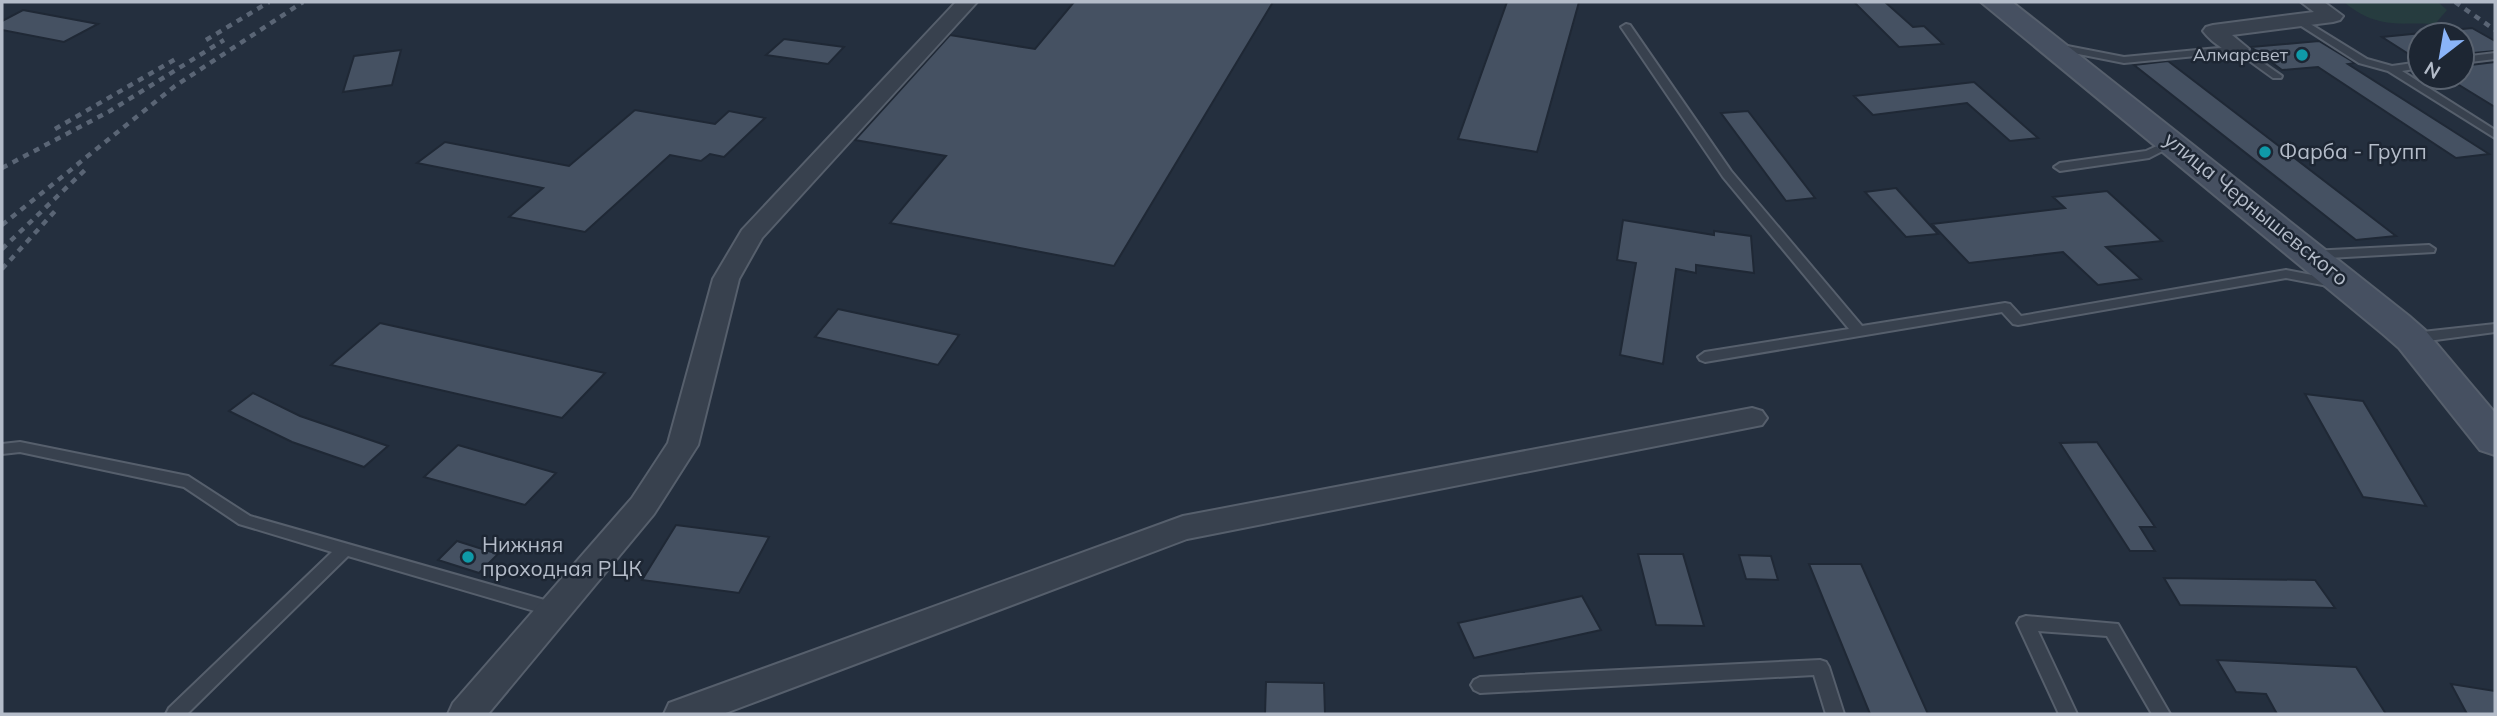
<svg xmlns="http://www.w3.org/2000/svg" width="2497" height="716" font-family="Mulish,sans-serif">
<rect width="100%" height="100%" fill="#242f3e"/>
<path fill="#263c3f" d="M 2344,2 L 2438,2 L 2447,10 L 2435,24 C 2398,23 2374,28 2344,2 Z"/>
<g fill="#455162" stroke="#1f2835" stroke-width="2">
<polygon points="1074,2 1273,2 1114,266 890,223 946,156 855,140 950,35 1035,49"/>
<polygon points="1507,2 1579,2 1537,152 1458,139"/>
<polygon points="1854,2 1885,2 1913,27 1924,26 1943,44 1899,47"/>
<polygon points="23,10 98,24 64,42 2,30 2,21"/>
<polygon points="2472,28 2495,41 2495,51 2462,54 2462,35 2420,35 2420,60 2418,60 2382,37"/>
<polygon points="784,39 844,47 828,64 766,55"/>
<polygon points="2319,41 2355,63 2348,64 2489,154 2456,158 2318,67 2282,70 2251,47"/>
<polygon points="401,50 392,85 343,92 354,56"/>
<polygon points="2168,61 2396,236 2356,240 2134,65"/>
<polygon points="2495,62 2495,107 2446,77 2462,77 2462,66"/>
<polygon points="1974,82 2038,138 2010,141 1967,103 1873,115 1854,96"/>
<polygon points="635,110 715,124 729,111 765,118 724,157 710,154 701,161 670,155 585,232 509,217 543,188 417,163 445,142 569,166"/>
<polygon points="1748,111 1815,198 1786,201 1721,113"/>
<polygon points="1896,188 1938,234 1906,237 1865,192"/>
<polygon points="2107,191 2162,241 2106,247 2141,279 2098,285 2063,252 1969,263 1932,224 2065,208 2053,197"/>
<polygon points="1623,220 1714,235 1714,231 1751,236 1754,273 1696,265 1696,273 1676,269 1663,364 1620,355 1636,263 1617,260"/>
<polygon points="838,309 959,335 938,365 815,337"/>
<polygon points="380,323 605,373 562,418 331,365"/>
<polygon points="253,393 300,416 388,446 364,467 292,442 229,411"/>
<polygon points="2305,394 2363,401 2426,506 2363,497"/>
<polygon points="2097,442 2155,527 2140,527 2155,551 2130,551 2060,443"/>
<polygon points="458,445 556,473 525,505 424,477"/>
<polygon points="676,525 769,537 739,593 642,580"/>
<polygon points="457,541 498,554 479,573 438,560"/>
<polygon points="1638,554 1683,554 1704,626 1656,625"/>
<polygon points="1739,555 1771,556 1778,580 1746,579"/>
<polygon points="1809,564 1861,564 1928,714 1870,714"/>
<polygon points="2164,578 2315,580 2335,608 2180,605"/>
<polygon points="1582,596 1601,630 1474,658 1458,623"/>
<polygon points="2217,660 2356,667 2386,714 2277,714 2266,694 2236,692"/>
<polygon points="1266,682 1324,683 1325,714 1265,714"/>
<polygon points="2451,684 2495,691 2495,714 2467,714"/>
</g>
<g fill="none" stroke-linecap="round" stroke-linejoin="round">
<g stroke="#565f6c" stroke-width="4">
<g id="service">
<polygon points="2299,17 2367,59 2392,66 2420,62 2420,68 2402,71 2495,130 2495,138 2388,71 2359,63 2295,22 2294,20"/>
<polygon points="1626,24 1630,25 1731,171 1862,326 2005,303 2010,304 2021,316 2286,270 2333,279 2340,283 2333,287 2286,278 2018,325 2013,324 2002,312 1705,362 1700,360 1698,357 1705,352 1849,329 1723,177 1621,27"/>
<polygon points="2052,43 2124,57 2239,46 2282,76 2281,78 2273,78 2237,52 2124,63 2048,48 2047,46"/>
<polygon points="2495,53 2495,59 2462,63 2462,57"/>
<polygon points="2172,139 2178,142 2176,144 2149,158 2060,171 2054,167 2060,163 2146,151"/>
<polygon points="2429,245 2435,249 2434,252 2311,259 2305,255 2311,251"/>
<polygon points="2495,324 2495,332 2413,343 2406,338 2413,333"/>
<polygon points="20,442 188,476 250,516 555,603 561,605 563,610 561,615 555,617 348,556 187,714 166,714 169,708 332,552 239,524 184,487 20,452 2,454 2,444"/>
<polygon points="2026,616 2118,624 2170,714 2152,714 2107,636 2038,631 2077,714 2059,714 2017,623 2020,618"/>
<polygon points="1820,660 1826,662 1829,667 1844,714 1826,714 1814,675 1480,693 1474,690 1471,685 1474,680 1480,677"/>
</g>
</g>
<g stroke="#565f6c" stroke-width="4">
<g id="minor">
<polygon points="956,2 977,2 762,238 739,279 698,445 654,514 488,714 448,714 453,703 632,498 668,443 713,279 742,230"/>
<path d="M 2301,2 L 2324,2 L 2343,16 L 2340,20 L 2333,22 L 2232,35 L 2249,49 L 2246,53 C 2231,57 2212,43 2203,31 L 2206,27 L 2213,25 L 2314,12 Z"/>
<polygon points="1752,408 1762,411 1767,418 1762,425 1187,539 723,714 664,714 669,703 1183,516"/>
</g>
</g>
<g stroke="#565f6c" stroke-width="4">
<polygon id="secondary" points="1981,2 2012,2 2409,316 2425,330 2495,413 2495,455 2480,450 2399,348 2383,334"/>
</g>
<use href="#service" fill="#38414e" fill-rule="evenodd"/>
<use href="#minor" fill="#38414e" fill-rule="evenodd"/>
<use href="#secondary" fill="#465061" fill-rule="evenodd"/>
<g stroke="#5a6575" stroke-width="4.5" stroke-dasharray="6 6" stroke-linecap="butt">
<polyline points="2455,2 2495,30"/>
<polyline points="206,40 269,2"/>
<polyline points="55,129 179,57"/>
<polyline points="2,168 110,111 224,40"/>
<polyline points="2,225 175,86 303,2"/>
<polyline points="2,249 85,170"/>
<polyline points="2,269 56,210"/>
</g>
</g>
<g fill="#0f9aa8" stroke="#1d2633" stroke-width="2.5">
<circle cx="2302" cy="55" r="7"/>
<circle cx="2265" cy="152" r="7"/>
<circle cx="468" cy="557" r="7"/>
</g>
<g text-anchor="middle" stroke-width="5" stroke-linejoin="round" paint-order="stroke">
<g font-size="18" fill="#b4bcc9" stroke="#1d2633" text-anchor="end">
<text x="2288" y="61">Алмарсвет</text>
</g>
<g font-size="21" fill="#b4bcc9" stroke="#1d2633" text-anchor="start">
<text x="2279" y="159">Фарба - Групп</text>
<text x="482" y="552">Нижняя<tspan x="482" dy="24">проходная РЦК</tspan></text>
</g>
<g font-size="21" fill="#b4bcc9" stroke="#1d2633">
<text transform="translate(2256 209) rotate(39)" y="7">улица Чернышевского</text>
</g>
</g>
<rect width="2497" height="716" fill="none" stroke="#b4bcc9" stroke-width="7"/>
<g transform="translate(2441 56) rotate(211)"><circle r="33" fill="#1d2633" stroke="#59626f" stroke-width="2"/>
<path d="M0-5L12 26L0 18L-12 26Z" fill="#8ab4f8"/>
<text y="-10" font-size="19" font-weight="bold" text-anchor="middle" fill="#b4bcc9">N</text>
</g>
</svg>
